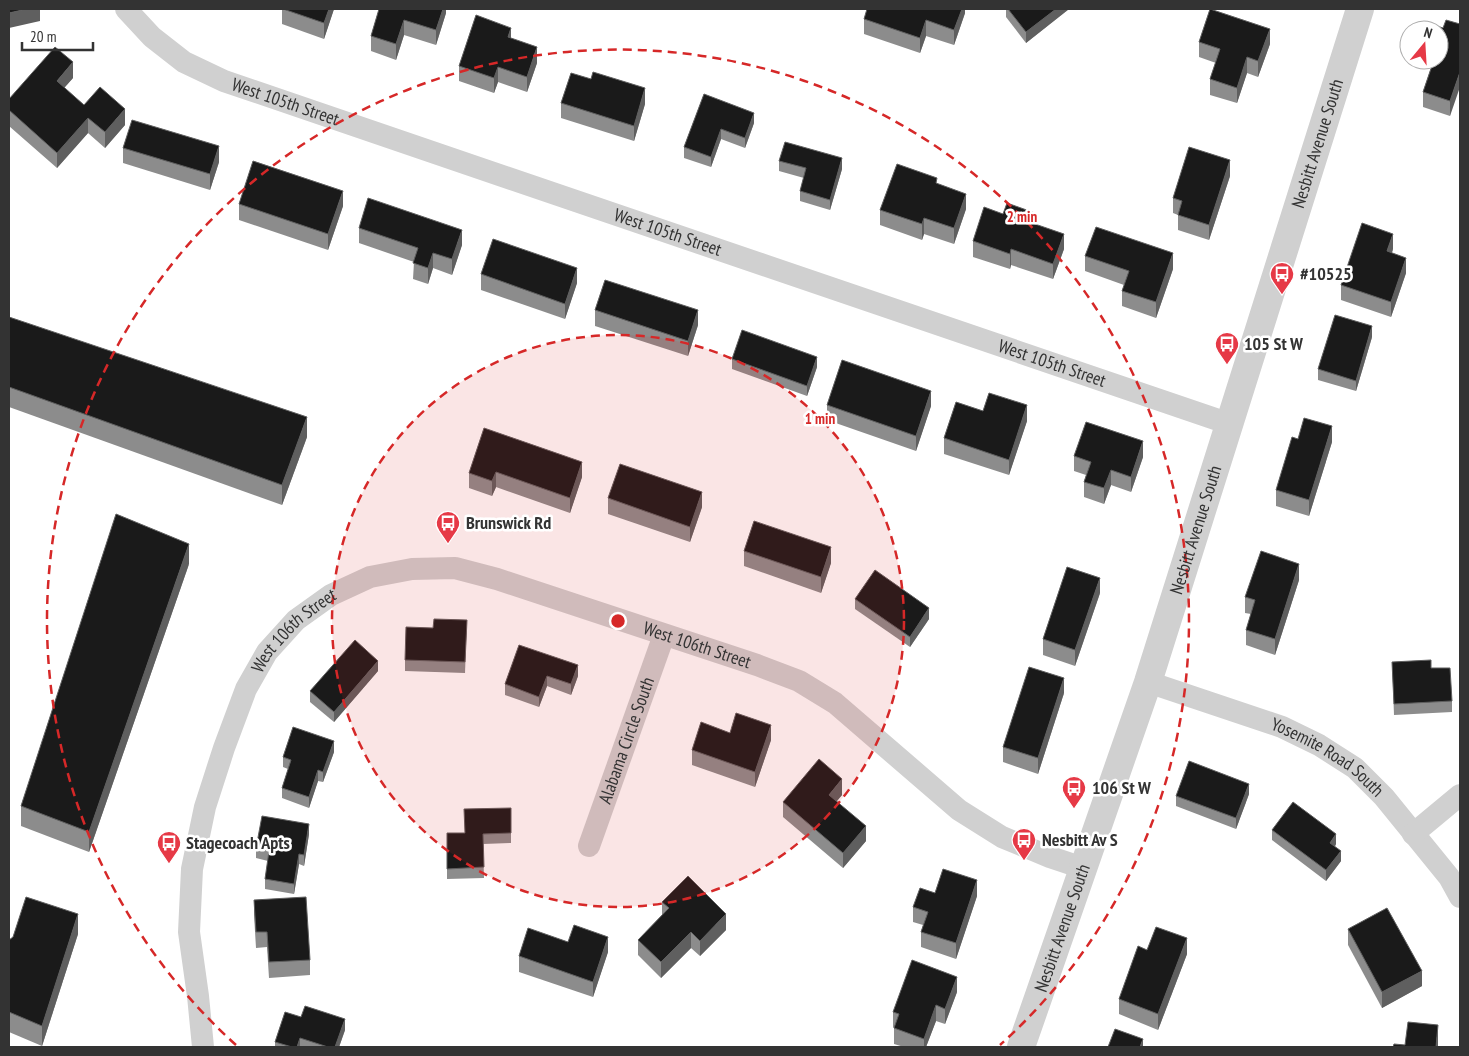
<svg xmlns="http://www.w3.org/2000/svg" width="1469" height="1056" font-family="'PT Sans Narrow',sans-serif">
<rect width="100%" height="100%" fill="#fff"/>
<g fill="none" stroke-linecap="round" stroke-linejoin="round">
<g stroke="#d0d0d0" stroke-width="22">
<path id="s1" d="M 126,9 L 152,37 L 184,62 L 224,81 L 1230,424"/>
<path id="s2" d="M 1148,682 L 1282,727 L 1319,745 L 1355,768 L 1384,797 L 1449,877 L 1460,897"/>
<polyline points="1413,834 1460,795"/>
<path id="s3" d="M 589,846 L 664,635"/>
<path id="s4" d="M 203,1047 L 198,996 L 189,932 L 192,869 L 205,807 L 224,748 L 246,689 L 267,652 L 296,620 L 331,595 L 370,577 L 412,569 L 455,568 L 497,579 L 757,665 L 799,681 L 835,703 L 959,810 L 1002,837 L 1050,857 L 1083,868"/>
</g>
<path stroke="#d0d0d0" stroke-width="28" id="s5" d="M 1021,1047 L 1148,682 L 1360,9"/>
</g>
<g fill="#8c8c8c">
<polygon points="282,9 334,9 324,39 282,24"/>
<polygon points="379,9 446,9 446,13 436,45 404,35 396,60 371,51 371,36"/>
<polygon points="965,9 965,13 954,45 926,36 920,53 864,34 864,19"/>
<polygon points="1006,9 1069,9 1026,43 1006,17"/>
<polygon points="1460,24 1450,116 1423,107 1423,92 1432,64 1420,60 1439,60"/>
<polygon points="511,38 537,63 527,92 498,82 494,93 459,81 459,66"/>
<polygon points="1199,42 1270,44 1258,77 1247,73 1237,103 1210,95 1210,79 1216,63 1199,57"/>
<polygon points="73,78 64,88 84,105 125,125 105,148 88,133 57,168 9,126 9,99"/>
<polygon points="591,79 645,104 634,141 561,118 561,103"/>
<polygon points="704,94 754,123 745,148 721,139 711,167 684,158 684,147"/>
<polygon points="123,148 219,162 210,190 123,163"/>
<polygon points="779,161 842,169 830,210 800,201 800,191 804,178 779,171"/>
<polygon points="1230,176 1209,240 1178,230 1178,215 1173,213 1173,198"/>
<polygon points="937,183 966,209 954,244 924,234 922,240 880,225 880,210"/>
<polygon points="239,204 343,206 328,250 239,220"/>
<polygon points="1035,224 1064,249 1053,279 1011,265 1010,269 973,257 973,241"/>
<polygon points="359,228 462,245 452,275 433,268 428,284 413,279 414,262 359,243"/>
<polygon points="1393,249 1392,253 1406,273 1391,317 1341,300 1341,285"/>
<polygon points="1085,256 1173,269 1156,318 1122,306 1122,291 1124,285 1085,271"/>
<polygon points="481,274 577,283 565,319 481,290"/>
<polygon points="595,310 698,325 688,356 595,326"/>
<polygon points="9,317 307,437 282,505 9,407"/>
<polygon points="1372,337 1356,391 1318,380 1318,369"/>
<polygon points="732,359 817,367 807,396 732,369"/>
<polygon points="827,405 931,406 916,451 827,420"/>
<polygon points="983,411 1027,421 1009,475 944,454 944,438"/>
<polygon points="1298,439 1332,442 1309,516 1276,506 1276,490"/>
<polygon points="1074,456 1143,457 1131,492 1111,485 1104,504 1084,497 1084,482 1086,475 1074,471"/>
<polygon points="582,462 582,477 570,513 496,487 492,496 469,488 469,473"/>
<polygon points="608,498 702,507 690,542 608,514"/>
<polygon points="744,551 831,563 821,593 744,566"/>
<polygon points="189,564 89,852 21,826 21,806"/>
<polygon points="1299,580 1275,655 1246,645 1246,630 1251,614 1245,613 1245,597"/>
<polygon points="1100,593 1075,666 1043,655 1043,639"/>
<polygon points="855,599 929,619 910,647 855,609"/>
<polygon points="467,620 465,673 405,671 405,660 433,628"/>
<polygon points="519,645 578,676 571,695 547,686 539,707 505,695 505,684"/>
<polygon points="1392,662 1431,668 1452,701 1452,712 1394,715"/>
<polygon points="378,671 334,722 310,702 310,691"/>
<polygon points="1064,693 1038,774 1003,762 1003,747"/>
<polygon points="730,733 771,740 755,787 692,765 692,750"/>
<polygon points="334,752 323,782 318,781 309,808 282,798 282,788 288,769 283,767 283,757"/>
<polygon points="1249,794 1236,829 1176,806 1176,796"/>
<polygon points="842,795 837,801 866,841 843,868 783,817 783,802"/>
<polygon points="511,808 511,843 483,844 484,878 447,879 447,833 465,833"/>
<polygon points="1272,830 1336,844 1335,847 1341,861 1326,881 1272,840"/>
<polygon points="309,834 304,866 299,864 294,894 265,889 265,879 268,861 256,858 256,848"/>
<polygon points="935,893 977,896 956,959 921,947 921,932 923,925 913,922 913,907"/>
<polygon points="254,900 310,960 310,975 269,978 267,947 256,948 254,915"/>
<polygon points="662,902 726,930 700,956 691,948 661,978 638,955 638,940 662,915"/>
<polygon points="1348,929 1422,986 1382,1008 1348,945"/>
<polygon points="78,934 42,1046 9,1032 9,940"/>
<polygon points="568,942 608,952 593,997 519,972 519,956"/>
<polygon points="1147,950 1187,954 1158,1030 1119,1014 1119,999"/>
<polygon points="957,992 945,1024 936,1021 926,1047 904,1047 894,1044 894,1028 893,1027 893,1012"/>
<polygon points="301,1017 345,1030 339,1047 275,1047 275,1042"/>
</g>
<g fill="#5f5f5f">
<polygon points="27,9 40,9 40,21 9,28 9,13"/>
<polygon points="329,9 334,9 324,39 324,23"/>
<polygon points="443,9 446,9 446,13 436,45 436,30"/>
<polygon points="962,9 965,9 965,13 954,45 954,30"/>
<polygon points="1056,9 1069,9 1026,43 1026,32"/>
<polygon points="404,20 404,35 396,60 396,44"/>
<polygon points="926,20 926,36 920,53 920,38"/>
<polygon points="511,28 511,43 508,37"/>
<polygon points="1270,29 1270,44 1258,77 1258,61"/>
<polygon points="537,47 537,63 527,92 527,77"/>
<polygon points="1247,57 1247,73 1237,103 1237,88"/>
<polygon points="73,62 73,78 57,96 57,81"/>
<polygon points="498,67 498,82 494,93 494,78"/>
<polygon points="1460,72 1460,87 1450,116 1450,101"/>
<polygon points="645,88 645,104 634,141 634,126"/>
<polygon points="125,109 125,125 105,148 105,132"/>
<polygon points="754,113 754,123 745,148 745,138"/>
<polygon points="88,118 88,133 57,168 57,153"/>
<polygon points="721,129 721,139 711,167 711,157"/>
<polygon points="219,146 219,162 210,190 210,174"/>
<polygon points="842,158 842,169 830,210 830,200"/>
<polygon points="1230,160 1230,176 1209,240 1209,225"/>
<polygon points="343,191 343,206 328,250 328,234"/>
<polygon points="966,194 966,209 954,244 954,228"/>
<polygon points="1035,213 1035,228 1032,223"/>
<polygon points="924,218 924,234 922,240 922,224"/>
<polygon points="462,230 462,245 452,275 452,259"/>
<polygon points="1064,234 1064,249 1053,279 1053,264"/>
<polygon points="1393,234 1393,249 1387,267 1387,251"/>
<polygon points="1011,249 1011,265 1010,269 1010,254"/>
<polygon points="433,253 433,268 428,284 428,268"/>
<polygon points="1173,253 1173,269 1156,318 1156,302"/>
<polygon points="1406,258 1406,273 1391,317 1391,302"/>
<polygon points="577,268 577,283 565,319 565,304"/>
<polygon points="698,310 698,325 688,356 688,341"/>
<polygon points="1372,326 1372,337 1356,391 1356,381"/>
<polygon points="817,357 817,367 807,396 807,386"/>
<polygon points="931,391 931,406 916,451 916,436"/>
<polygon points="1027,405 1027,421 1009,475 1009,460"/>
<polygon points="307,417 307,437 282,505 282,485"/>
<polygon points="1332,426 1332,442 1309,516 1309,500"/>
<polygon points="1143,441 1143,457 1131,492 1131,477"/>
<polygon points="582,462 582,477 570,513 570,498"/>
<polygon points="1111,470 1111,485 1104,504 1104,488"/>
<polygon points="496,472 496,487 492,496 492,481"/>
<polygon points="702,492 702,507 690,542 690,527"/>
<polygon points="189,544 189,564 89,852 89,832"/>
<polygon points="831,547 831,563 821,593 821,577"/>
<polygon points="1299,564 1299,580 1275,655 1275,639"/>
<polygon points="1100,578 1100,593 1075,666 1075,650"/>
<polygon points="929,608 929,619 910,647 910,637"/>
<polygon points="378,661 378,671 334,722 334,712"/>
<polygon points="578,665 578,676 571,695 571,684"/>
<polygon points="547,676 547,686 539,707 539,697"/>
<polygon points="1064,678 1064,693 1038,774 1038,758"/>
<polygon points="771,725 771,740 755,787 755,772"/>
<polygon points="334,741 334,752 323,782 323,772"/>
<polygon points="318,770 318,781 309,808 309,797"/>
<polygon points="842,779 842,795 829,810 829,795"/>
<polygon points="1249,784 1249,794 1236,829 1236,818"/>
<polygon points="309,824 309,834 304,866 304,855"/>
<polygon points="866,826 866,841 843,868 843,853"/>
<polygon points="1336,834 1336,844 1330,853 1330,843"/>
<polygon points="1341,851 1341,861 1326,881 1326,870"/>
<polygon points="299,854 299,864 294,894 294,884"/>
<polygon points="977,880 977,896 956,959 956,943"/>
<polygon points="78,914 78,934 42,1046 42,1026"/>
<polygon points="726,914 726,930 700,956 700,941"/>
<polygon points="691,932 691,948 661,978 661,962"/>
<polygon points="608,937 608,952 593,997 593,982"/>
<polygon points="1187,938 1187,954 1158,1030 1158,1014"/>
<polygon points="1422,971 1422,986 1382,1008 1382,992"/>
<polygon points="957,977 957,992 945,1024 945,1009"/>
<polygon points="936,1005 936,1021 926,1047 924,1047 924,1039"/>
<polygon points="345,1019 345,1030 339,1047 335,1047"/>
<polygon points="1438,1025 1438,1047 1436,1047"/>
<polygon points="300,1038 300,1047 297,1047"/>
<polygon points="1143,1039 1143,1047 1140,1047"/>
</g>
<g fill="#1a1a1a" stroke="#5f5f5f">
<polygon points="9,9 27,9 9,13"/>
<polygon points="283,9 329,9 324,23"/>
<polygon points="379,9 443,9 436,30 404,20 396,44 371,36"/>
<polygon points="867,9 962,9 954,30 926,20 920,38 864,19"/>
<polygon points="1008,9 1056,9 1026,32"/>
<polygon points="1210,9 1270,29 1258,61 1247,57 1237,88 1210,79 1220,49 1199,42"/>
<polygon points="476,15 511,28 508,37 537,47 527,77 498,67 494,78 459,66"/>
<polygon points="1446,20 1460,24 1460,72 1450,101 1423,92 1434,60 1439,60 1439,30 1422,30 1425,22 1443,28"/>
<polygon points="55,47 73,62 57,81 84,105 100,87 125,109 105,132 88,118 57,153 9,110 9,99"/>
<polygon points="593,72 645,88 634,126 561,103 571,73 591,79"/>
<polygon points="704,94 754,113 745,138 721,129 711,157 684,147"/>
<polygon points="132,120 219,146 210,174 123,148"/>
<polygon points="785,142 842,158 830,200 800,191 806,168 779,161"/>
<polygon points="1189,147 1230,160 1209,225 1178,215 1182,201 1173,198"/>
<polygon points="253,161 343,191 328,234 239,204"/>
<polygon points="897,164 937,178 936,183 966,194 954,228 924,218 922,224 880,210"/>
<polygon points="368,198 462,230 452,259 433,253 428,268 413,263 418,248 359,228"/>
<polygon points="1007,203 1035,213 1032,223 1064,234 1053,264 1011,249 1010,254 973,241 984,207 1003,214"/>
<polygon points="1362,223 1393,234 1387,251 1406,258 1391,302 1341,285"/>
<polygon points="1096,227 1173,253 1156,302 1122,291 1129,271 1085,256"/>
<polygon points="493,239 577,268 565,304 481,274"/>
<polygon points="605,280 698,310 688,341 595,310"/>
<polygon points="1335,315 1372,326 1356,381 1318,369"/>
<polygon points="9,317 307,417 282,485 9,387"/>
<polygon points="742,330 817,357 807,386 732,359"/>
<polygon points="842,360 931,391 916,436 827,405"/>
<polygon points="989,393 1027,405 1009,460 944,438 956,402 983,411"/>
<polygon points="1304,418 1332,426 1309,500 1276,490 1292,437 1298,439"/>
<polygon points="1086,422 1143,441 1131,477 1111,470 1104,488 1084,482 1091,462 1074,456"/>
<polygon points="484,428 582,462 570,498 496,472 492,481 469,473"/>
<polygon points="620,464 702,492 690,527 608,498"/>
<polygon points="116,514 189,544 89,832 21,806"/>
<polygon points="754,521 831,547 821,577 744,551"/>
<polygon points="1261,551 1299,564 1275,639 1246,630 1255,600 1245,597"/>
<polygon points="1067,567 1100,578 1075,650 1043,639"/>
<polygon points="875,570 929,608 910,637 855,599"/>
<polygon points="434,619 467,620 465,662 405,660 406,627 433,628"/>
<polygon points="355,640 378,661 334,712 310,691"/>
<polygon points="519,645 578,665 571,684 547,676 539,697 505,684"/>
<polygon points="1431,660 1431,668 1450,668 1452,701 1394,704 1392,662"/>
<polygon points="1029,667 1064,678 1038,758 1003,747"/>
<polygon points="736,713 771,725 755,772 692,750 701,722 730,733"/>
<polygon points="293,727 334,741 323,772 318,770 309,797 282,788 291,760 283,757"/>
<polygon points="819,759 842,779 829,795 866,826 843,853 783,802"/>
<polygon points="1189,761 1249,784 1236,818 1176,796"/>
<polygon points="1293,802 1336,834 1330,843 1341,851 1326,870 1272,830"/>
<polygon points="511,808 511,833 483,834 484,867 447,869 447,833 465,833 464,809"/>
<polygon points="262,816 309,824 304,855 299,854 294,884 265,879 269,851 256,848"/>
<polygon points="943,869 977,880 956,943 921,932 928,912 913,907 920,888 935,893"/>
<polygon points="688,876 726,914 700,941 691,932 661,962 638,940 669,908 662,902"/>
<polygon points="26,897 78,914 42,1026 9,1012 9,940 13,937"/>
<polygon points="306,897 310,960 269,962 267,932 256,932 254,900"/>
<polygon points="1387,908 1422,971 1382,992 1348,929"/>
<polygon points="574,925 608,937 593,982 519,956 528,928 568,942"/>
<polygon points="1156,927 1187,938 1158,1014 1119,999 1138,946 1147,950"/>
<polygon points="912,960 957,977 945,1009 936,1005 924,1039 894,1028 899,1014 893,1012"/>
<polygon points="305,1006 345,1019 335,1047 328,1047 300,1038 297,1047 292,1047 275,1042 285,1012 301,1017"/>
<polygon points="1408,1022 1438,1025 1436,1047 1393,1047 1394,1044 1405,1045"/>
<polygon points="1115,1029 1143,1039 1140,1047 1108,1047"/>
</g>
<circle cx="618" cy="621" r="286" fill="#d62828" fill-opacity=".12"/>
<g fill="none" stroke="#d62828" stroke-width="2.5" stroke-dasharray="9 6">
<circle cx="618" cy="621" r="286"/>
<path d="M236 1045A571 571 0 1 1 1000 1045"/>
</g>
<defs>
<g id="bus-pin" transform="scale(1.25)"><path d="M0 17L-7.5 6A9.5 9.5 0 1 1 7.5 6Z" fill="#e63946" stroke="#fff"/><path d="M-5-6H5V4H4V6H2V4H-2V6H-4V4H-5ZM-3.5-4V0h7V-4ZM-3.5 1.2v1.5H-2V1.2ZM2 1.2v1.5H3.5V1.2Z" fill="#fff"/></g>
</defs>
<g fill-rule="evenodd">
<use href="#bus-pin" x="1282" y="274"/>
<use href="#bus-pin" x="1227" y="344"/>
<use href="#bus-pin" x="448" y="523"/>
<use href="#bus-pin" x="1074" y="788"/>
<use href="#bus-pin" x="1024" y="840"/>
<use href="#bus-pin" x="169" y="843"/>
</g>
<g text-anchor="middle" stroke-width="5" stroke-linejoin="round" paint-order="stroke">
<g font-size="18" fill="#333" stroke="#fff">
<text dy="6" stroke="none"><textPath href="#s1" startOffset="188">West 105th Street</textPath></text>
<text dy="6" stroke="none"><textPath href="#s5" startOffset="951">Nesbitt Avenue South</textPath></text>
<text dy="6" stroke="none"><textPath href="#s1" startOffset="592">West 105th Street</textPath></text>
<text dy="6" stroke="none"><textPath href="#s1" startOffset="998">West 105th Street</textPath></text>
<text dy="6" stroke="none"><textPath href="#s5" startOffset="546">Nesbitt Avenue South</textPath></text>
<text dy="6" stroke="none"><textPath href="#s4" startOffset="444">West 106th Street</textPath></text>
<text dy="6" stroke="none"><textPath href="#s4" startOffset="879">West 106th Street</textPath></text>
<text dy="6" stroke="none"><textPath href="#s3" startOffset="112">Alabama Circle South</textPath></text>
<text dy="6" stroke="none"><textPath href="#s2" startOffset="196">Yosemite Road South</textPath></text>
<text dy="6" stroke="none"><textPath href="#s5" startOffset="126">Nesbitt Avenue South</textPath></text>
</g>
<g font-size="18" font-weight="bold" fill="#333" stroke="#fff" text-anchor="start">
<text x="1300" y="280">#10525</text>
<text x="1244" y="350">105 St W</text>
<text x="466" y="529">Brunswick Rd</text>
<text x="1092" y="794">106 St W</text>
<text x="1042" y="846">Nesbitt Av S</text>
<text x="186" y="849">Stagecoach Apts</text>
</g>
</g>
<circle cx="618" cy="621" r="8" fill="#d62828" stroke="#fff" stroke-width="2.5"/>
<g font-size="15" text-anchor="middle" font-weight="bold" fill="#d62828" stroke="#fff" stroke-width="5" stroke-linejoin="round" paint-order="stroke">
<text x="1022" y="222">2 min</text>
<text x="820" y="424">1 min</text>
</g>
<rect width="1469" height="1056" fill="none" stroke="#333333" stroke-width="20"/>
<g transform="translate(1424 45) rotate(18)"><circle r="24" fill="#ffffff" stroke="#adadad"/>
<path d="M0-4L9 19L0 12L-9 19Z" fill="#e63946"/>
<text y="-8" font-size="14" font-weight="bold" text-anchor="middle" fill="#333333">N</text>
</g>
<path d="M22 42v8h71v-8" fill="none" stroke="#333333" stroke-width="2.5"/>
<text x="30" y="42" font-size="15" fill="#333333" stroke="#ffffff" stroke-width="4" paint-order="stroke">20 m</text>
</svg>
